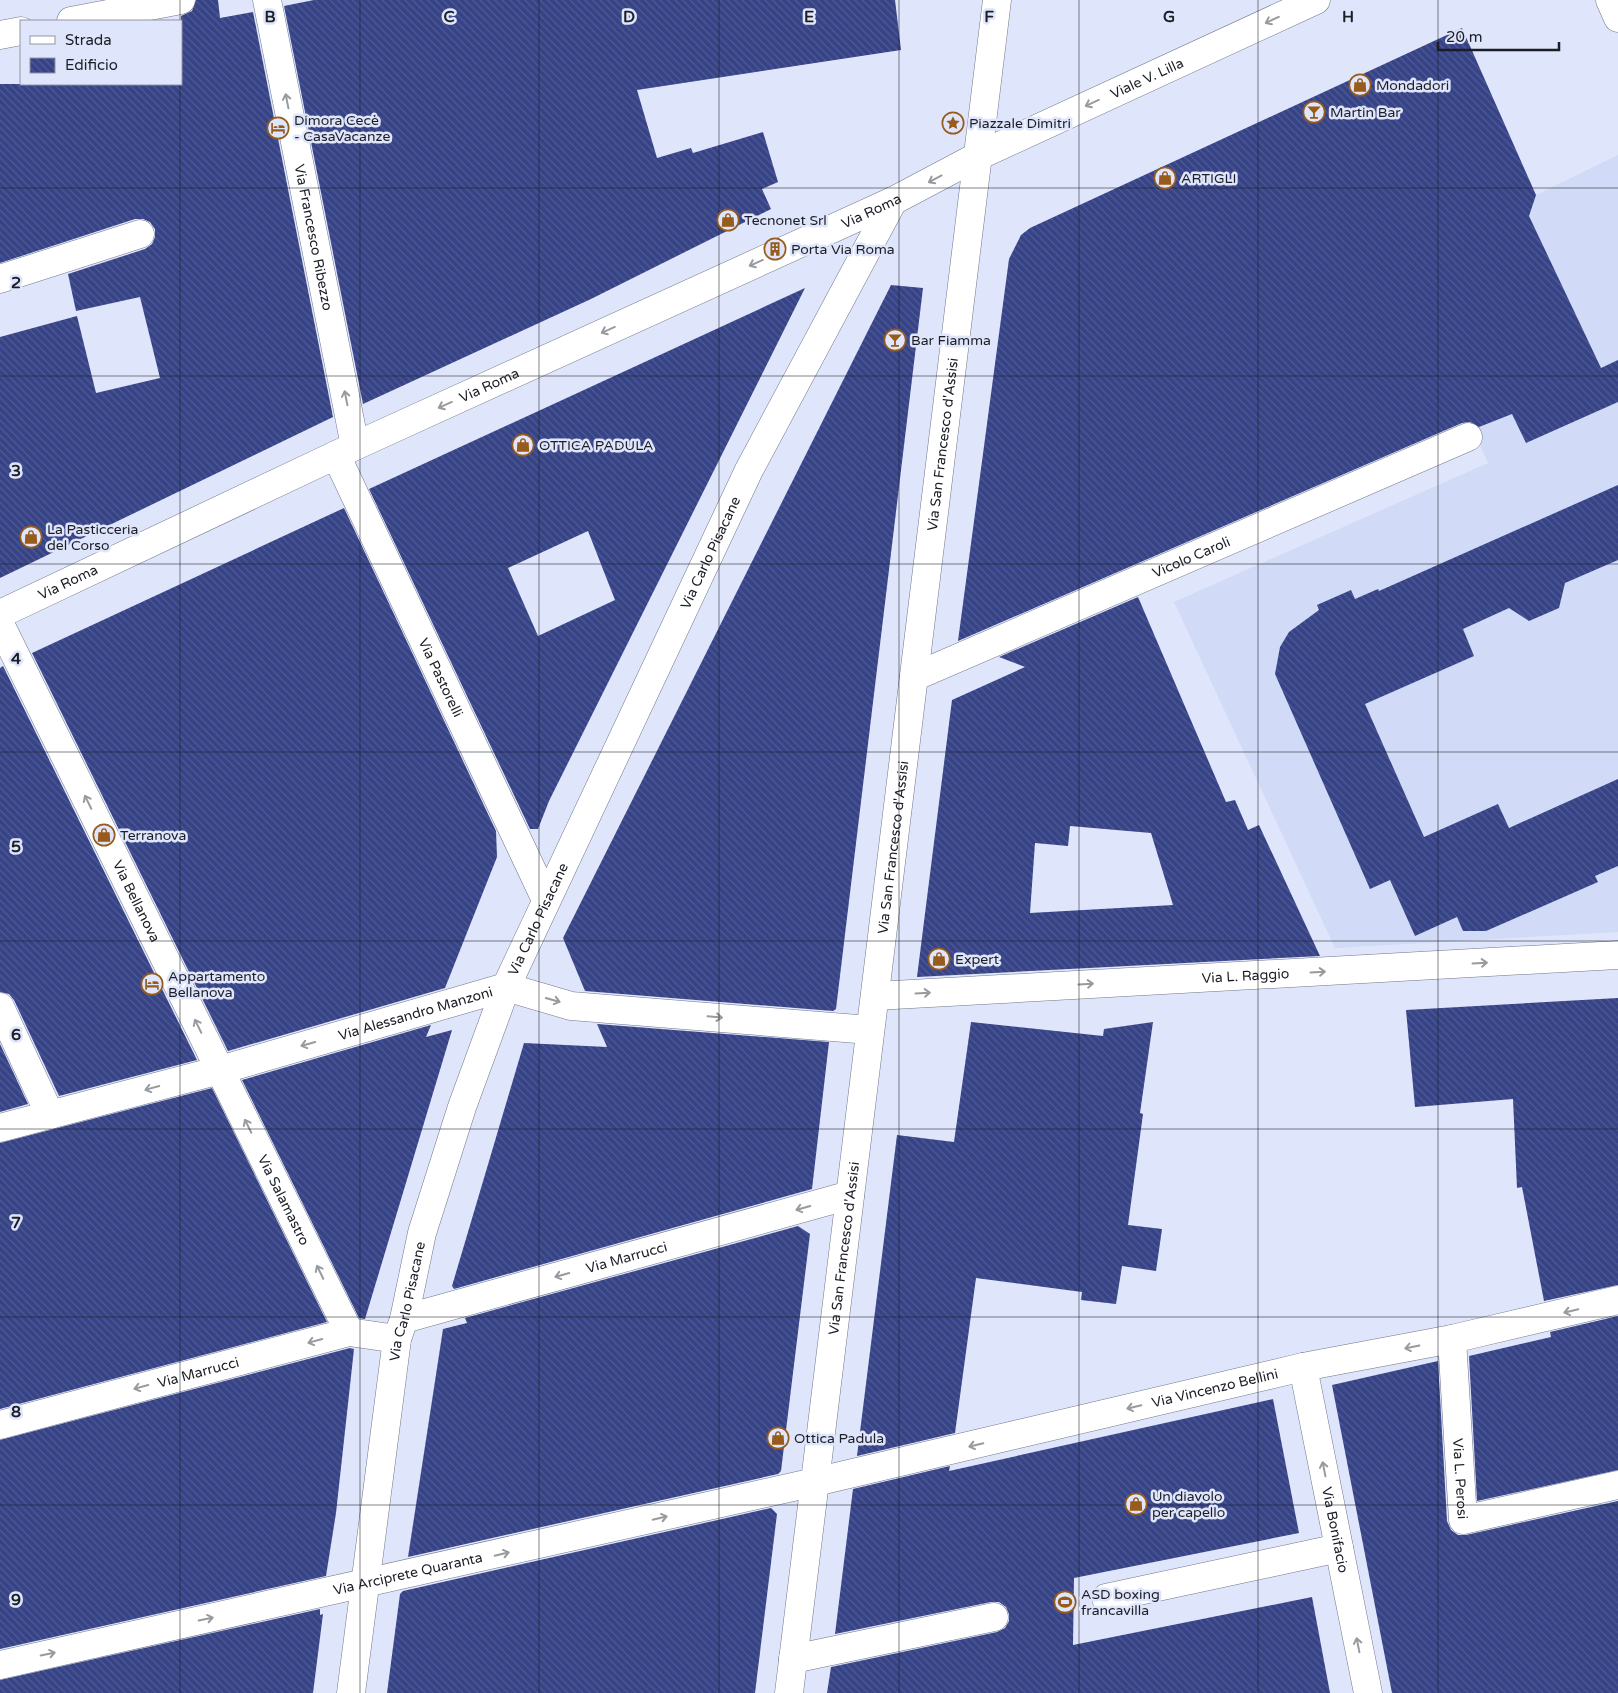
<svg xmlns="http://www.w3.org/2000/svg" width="1618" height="1693" font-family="'Varela Round',sans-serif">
<defs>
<pattern id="building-back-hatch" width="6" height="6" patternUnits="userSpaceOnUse" patternTransform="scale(1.25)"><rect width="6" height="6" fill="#364387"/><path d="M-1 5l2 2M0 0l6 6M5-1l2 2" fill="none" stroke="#515b92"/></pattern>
</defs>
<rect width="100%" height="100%" fill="#dfe5fb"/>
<polygon fill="#d1daf6" points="1618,155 1618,932 1335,948 1174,602 1488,463 1449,376 1536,195"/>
<g fill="url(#building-back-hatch)" fill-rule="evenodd">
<polygon points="196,0 218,0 220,18 253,12 333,417 0,578 0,337 77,316 96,393 160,378 140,297 76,311 68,274 145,249 152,244 155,237 155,229 150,222 143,219 135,219 0,263 0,84 181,84 181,16 192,11"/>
<polygon points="314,0 895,0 901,50 637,90 657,158 691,148 693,153 763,132 778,182 762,189 771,209 591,299 363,404 284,6"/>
<polygon points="1462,28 1536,195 1529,216 1601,368 1618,360 1618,402 1526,443 1512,414 1479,427 1470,422 1462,423 958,641 1009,259 1021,235 1030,228"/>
<polygon points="891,285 923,288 836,1009 833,1011 585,991 563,938"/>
<path d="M 805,288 L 549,801 L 538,829 L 530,829 L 369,489 ZM 588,531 L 615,600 L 538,636 L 508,568 Z"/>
<polygon points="1618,485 1618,560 1565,583 1559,608 1529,621 1509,608 1463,629 1474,656 1365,704 1424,837 1498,804 1509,828 1618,779 1618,866 1595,876 1598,882 1486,931 1463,931 1457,917 1415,936 1390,880 1370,889 1275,674 1280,647 1289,632 1319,610 1317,605 1351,590 1355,599 1378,589 1379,591"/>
<polygon points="344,508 496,831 497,857 445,988 228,1051 32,653"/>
<path d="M 1138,597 L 1226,802 L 1235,800 L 1248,830 L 1259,825 L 1320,956 L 917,977 L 952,700 L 1025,667 L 999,657 ZM 1070,826 L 1151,833 L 1173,905 L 1030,913 L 1035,843 L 1068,846 Z"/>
<polygon points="3,666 197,1060 59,1096 14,1000 9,994 0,992 0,668"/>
<polygon points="1618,998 1618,1285 1544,1301 1522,1187 1517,1188 1513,1099 1415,1107 1406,1010"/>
<polygon points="971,1022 1103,1036 1104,1029 1153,1022 1140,1113 1143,1114 1128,1225 1162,1229 1156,1271 1122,1266 1116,1304 1081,1300 1082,1292 976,1278 955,1433 857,1456 897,1135 954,1142"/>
<polygon points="597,1024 829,1042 812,1189 454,1289 452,1286 524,1043 607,1047"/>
<polygon points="431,1025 426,1037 452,1030 365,1319 359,1318 242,1080"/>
<polygon points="0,1044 28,1104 0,1112"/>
<polygon points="212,1088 327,1322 0,1409 0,1143"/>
<polygon points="798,1226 810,1234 781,1471 778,1474 408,1557 443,1329 467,1323 465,1318"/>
<polygon points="1618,1316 1618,1470 1477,1501 1469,1356 1551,1337 1550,1332"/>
<polygon points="350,1348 354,1349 336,1513 326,1576 0,1649 0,1440"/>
<polygon points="1438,1361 1447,1521 1451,1530 1458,1535 1466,1535 1618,1501 1618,1693 1392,1693 1332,1385"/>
<polygon points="1273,1399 1299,1533 1074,1578 1073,1645 1312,1597 1330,1693 827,1693 831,1667 997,1632 1005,1628 1009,1621 1009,1614 1006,1607 999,1602 991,1602 835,1634 853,1489 950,1466 949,1471"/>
<polygon points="771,1508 777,1514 755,1693 387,1693 400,1594 403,1591"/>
<polygon points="320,1609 320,1615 323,1614 313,1693 0,1693 0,1680"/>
</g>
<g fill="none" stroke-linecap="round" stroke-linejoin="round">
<g stroke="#71778a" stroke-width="29">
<g id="street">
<path id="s1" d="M 267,0 L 355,446"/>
<polyline points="1610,0 1618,18"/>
<polyline points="71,21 181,0"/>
<polyline points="0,35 21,31"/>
<polyline points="0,279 140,234"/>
<path id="s2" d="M 336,455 L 546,900"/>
<path id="s3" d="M 0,624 L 349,1332"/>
<path id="s4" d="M 914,677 L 1468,437"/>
<path id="s5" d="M 875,996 L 1618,955"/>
<polyline points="0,1007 50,1115"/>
<path id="s6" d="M 0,1128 L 220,1070 L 506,987 L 571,1006 L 870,1030"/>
<path id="s7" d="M 404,1319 L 850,1195"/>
<path id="s8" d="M 1452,1339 L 1463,1520 L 1618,1485"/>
<path id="s9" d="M 1303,1367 L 1368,1693"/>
<path id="s10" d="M 0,1425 L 349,1332 L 397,1339"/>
<polyline points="1106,1598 1339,1548"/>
<polyline points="793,1659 994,1617"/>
<path id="s11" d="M 0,1665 L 815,1482 L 1303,1367 L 1452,1339 L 1618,1300"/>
<path id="s12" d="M 351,1693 L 397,1339 L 404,1319 L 422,1233 L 462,1107 L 506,987 L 749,470 L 893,201"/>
</g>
</g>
<g stroke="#71778a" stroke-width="29">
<g id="secondary">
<path id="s13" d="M 0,614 L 355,446 L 893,201 L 978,156 L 1316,0"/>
<path id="s14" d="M 789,1693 L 997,0"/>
</g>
</g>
<use href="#street" stroke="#fff" stroke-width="28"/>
<use href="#secondary" stroke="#fff" stroke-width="28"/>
</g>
<defs><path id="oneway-shaft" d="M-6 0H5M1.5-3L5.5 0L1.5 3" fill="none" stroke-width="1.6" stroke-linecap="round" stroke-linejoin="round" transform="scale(1.25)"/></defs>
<g stroke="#999a9d">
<use href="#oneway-shaft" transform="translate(1272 20) rotate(155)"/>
<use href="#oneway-shaft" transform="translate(287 101) rotate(-101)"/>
<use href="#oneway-shaft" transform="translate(1092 103) rotate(155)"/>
<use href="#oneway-shaft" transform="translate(935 179) rotate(152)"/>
<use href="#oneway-shaft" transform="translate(756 263) rotate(156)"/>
<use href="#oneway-shaft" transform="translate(608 330) rotate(156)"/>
<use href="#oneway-shaft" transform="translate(346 398) rotate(-101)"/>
<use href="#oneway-shaft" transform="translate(445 405) rotate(156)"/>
<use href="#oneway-shaft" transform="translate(88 802) rotate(-116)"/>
<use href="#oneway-shaft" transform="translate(1480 963) rotate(-3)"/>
<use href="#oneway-shaft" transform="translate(1318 972) rotate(-3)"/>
<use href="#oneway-shaft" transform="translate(1086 984) rotate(-3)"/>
<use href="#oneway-shaft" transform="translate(923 993) rotate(-3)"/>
<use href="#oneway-shaft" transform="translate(553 1000) rotate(16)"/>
<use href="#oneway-shaft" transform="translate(715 1017) rotate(5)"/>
<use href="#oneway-shaft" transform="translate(198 1026) rotate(-116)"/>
<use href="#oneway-shaft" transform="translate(308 1044) rotate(164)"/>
<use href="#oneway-shaft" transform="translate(152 1088) rotate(165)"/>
<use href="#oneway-shaft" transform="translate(248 1126) rotate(-116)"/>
<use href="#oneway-shaft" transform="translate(803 1208) rotate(164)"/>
<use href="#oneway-shaft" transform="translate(320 1272) rotate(-116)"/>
<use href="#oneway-shaft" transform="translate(562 1275) rotate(164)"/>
<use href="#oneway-shaft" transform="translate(1571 1311) rotate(167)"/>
<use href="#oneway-shaft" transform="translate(315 1341) rotate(165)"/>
<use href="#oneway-shaft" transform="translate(1412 1347) rotate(169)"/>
<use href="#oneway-shaft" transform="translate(141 1387) rotate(165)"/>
<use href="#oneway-shaft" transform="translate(1134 1407) rotate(167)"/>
<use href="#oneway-shaft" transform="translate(976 1445) rotate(167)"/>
<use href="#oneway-shaft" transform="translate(1324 1469) rotate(-101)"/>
<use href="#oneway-shaft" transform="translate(660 1518) rotate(-13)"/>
<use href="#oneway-shaft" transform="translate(502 1554) rotate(-13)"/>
<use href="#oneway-shaft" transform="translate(206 1619) rotate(-12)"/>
<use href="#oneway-shaft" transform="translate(1358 1645) rotate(-101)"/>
<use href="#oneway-shaft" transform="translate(48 1654) rotate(-12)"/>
</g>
<path fill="none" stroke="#1c1e26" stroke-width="1" stroke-opacity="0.55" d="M 180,0 L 180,21M 360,0 L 360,1693M 539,0 L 539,1693M 719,0 L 719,1693M 899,0 L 899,1693M 1079,0 L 1079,1693M 1258,0 L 1258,1693M 1438,0 L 1438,1693M 180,84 L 180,1693M 0,188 L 1618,188M 0,376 L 1618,376M 0,564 L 1618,564M 0,752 L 1618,752M 0,941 L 1618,941M 0,1129 L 1618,1129M 0,1317 L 1618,1317M 0,1505 L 1618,1505"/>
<defs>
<g id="shop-ring" transform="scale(1.125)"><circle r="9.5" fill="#dfe5fb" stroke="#975b1c" stroke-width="1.5"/><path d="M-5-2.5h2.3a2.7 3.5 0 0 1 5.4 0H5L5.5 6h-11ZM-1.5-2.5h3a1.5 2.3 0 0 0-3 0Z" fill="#975b1c"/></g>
<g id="bar-ring" transform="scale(1.125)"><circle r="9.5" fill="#dfe5fb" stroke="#975b1c" stroke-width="1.5"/><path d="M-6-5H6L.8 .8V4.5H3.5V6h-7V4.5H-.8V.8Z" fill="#975b1c"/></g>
<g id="sight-ring" transform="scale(1.125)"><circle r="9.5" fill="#dfe5fb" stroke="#975b1c" stroke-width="1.5"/><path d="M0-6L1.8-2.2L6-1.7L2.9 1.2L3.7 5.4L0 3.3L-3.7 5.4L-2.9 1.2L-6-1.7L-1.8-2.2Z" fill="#975b1c"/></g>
<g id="hotel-ring" transform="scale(1.125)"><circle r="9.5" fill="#dfe5fb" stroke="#975b1c" stroke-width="1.5"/><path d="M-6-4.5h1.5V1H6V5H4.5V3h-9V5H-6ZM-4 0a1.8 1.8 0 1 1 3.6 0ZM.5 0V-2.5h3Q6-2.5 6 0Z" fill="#975b1c"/></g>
<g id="building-ring" transform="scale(1.125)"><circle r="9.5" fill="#dfe5fb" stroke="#975b1c" stroke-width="1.5"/><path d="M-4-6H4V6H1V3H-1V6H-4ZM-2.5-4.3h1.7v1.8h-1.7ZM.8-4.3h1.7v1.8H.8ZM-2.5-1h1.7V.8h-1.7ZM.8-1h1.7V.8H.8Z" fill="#975b1c"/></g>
<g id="stadium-ring" transform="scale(1.125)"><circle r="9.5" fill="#dfe5fb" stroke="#975b1c" stroke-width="1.5"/><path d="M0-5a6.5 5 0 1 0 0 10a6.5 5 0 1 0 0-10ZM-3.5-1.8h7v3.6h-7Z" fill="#975b1c"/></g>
</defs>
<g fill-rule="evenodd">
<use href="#shop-ring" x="1360" y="85"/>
<use href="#bar-ring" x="1314" y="112"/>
<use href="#sight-ring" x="953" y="123"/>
<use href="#hotel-ring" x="278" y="128"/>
<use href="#shop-ring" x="1165" y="178"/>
<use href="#shop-ring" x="728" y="220"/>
<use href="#building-ring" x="775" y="249"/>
<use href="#bar-ring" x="895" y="340"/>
<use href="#shop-ring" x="523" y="445"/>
<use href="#shop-ring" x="31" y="537"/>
<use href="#shop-ring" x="104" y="835"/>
<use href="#shop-ring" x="939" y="959"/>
<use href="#hotel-ring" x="152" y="984"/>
<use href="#shop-ring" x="778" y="1438"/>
<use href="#shop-ring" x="1136" y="1504"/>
<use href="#stadium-ring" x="1065" y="1602"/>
</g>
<g text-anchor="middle" stroke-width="5" stroke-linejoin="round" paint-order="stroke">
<g font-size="14" fill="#1c1e26" stroke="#dfe5fb">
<text dy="5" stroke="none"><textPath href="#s13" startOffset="1266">Viale V. Lilla</textPath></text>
<text dy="5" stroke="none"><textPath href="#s13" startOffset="960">Via Roma</textPath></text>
<text dy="5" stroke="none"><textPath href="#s1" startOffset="242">Via Francesco Ribezzo</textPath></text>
<text dy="5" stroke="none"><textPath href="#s13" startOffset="540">Via Roma</textPath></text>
<text dy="5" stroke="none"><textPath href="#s14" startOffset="1258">Via San Francesco d'Assisi</textPath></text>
<text dy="5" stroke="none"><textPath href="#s12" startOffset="1206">Via Carlo Pisacane</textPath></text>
<text dy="5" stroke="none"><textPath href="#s4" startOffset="302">Vicolo Caroli</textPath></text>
<text dy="5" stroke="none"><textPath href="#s13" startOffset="75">Via Roma</textPath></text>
<text dy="5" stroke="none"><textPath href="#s2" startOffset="246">Via Pastorelli</textPath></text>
<text dy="5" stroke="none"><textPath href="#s14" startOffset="852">Via San Francesco d'Assisi</textPath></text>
<text dy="5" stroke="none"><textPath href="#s3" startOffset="309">Via Bellanova</textPath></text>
<text dy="5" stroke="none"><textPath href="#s12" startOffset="801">Via Carlo Pisacane</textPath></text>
<text dy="5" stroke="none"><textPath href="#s5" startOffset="371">Via L. Raggio</textPath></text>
<text dy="5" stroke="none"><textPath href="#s6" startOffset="431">Via Alessandro Manzoni</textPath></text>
<text dy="5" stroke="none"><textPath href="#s3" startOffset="642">Via Salamastro</textPath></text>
<text dy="5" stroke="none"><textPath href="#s14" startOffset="448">Via San Francesco d'Assisi</textPath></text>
<text dy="5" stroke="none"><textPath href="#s7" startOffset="231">Via Marrucci</textPath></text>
<text dy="5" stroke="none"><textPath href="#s12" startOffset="396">Via Carlo Pisacane</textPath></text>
<text dy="5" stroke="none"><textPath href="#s10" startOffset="205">Via Marrucci</textPath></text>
<text dy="5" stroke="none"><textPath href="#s11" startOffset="1246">Via Vincenzo Bellini</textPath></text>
<text dy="5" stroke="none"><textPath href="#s8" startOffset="140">Via L. Perosi</textPath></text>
<text dy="5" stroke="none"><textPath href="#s9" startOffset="166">Via Bonifacio</textPath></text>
<text dy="5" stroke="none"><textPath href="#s11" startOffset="418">Via Arciprete Quaranta</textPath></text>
</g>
<g font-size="14" fill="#1c1e26" stroke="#dfe5fb" text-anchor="start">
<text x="1376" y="90">Mondadori</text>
<text x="1330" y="117">Martin Bar</text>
<text x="294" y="125">Dimora Cecè<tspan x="294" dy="16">- CasaVacanze</tspan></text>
<text x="969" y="128">Piazzale Dimitri</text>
<text x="1181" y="183">ARTIGLI</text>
<text x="744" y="225">Tecnonet Srl</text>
<text x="791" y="254">Porta Via Roma</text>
<text x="911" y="345">Bar Fiamma</text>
<text x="539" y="450">OTTICA PADULA</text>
<text x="47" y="534">La Pasticceria<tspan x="47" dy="16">del Corso</tspan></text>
<text x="120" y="840">Terranova</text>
<text x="955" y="964">Expert</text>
<text x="168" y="981">Appartamento<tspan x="168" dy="16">Bellanova</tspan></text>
<text x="794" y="1443">Ottica Padula</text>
<text x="1152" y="1501">Un diavolo<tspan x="1152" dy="16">per capello</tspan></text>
<text x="1081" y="1599">ASD boxing<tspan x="1081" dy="16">francavilla</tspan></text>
</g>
</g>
<g font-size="16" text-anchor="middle" font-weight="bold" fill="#1c1e26" stroke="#dfe5fb" stroke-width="5" stroke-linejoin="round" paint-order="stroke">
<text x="270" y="22">B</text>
<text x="449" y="22">C</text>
<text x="629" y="22">D</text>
<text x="809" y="22">E</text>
<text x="989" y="22">F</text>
<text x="1169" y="22">G</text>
<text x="1348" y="22">H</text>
<text x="16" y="288">2</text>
<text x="16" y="476">3</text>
<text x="16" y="664">4</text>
<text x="16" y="852">5</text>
<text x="16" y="1040">6</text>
<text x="16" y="1228">7</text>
<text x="16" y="1417">8</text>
<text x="16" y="1605">9</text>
</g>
<rect x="20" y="20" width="162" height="65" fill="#dfe5fb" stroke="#9195a6"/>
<rect x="30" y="36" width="25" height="8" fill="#ffffff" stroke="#9195a6"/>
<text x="65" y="45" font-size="15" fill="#1c1e26">Strada</text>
<rect x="30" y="58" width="25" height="15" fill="url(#building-back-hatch)" stroke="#9195a6"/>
<text x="65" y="70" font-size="15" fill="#1c1e26">Edificio</text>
<path d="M1438 42v8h121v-8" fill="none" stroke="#1c1e26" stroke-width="2.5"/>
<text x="1446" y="42" font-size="15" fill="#1c1e26" stroke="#dfe5fb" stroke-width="4" paint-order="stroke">20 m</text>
</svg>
